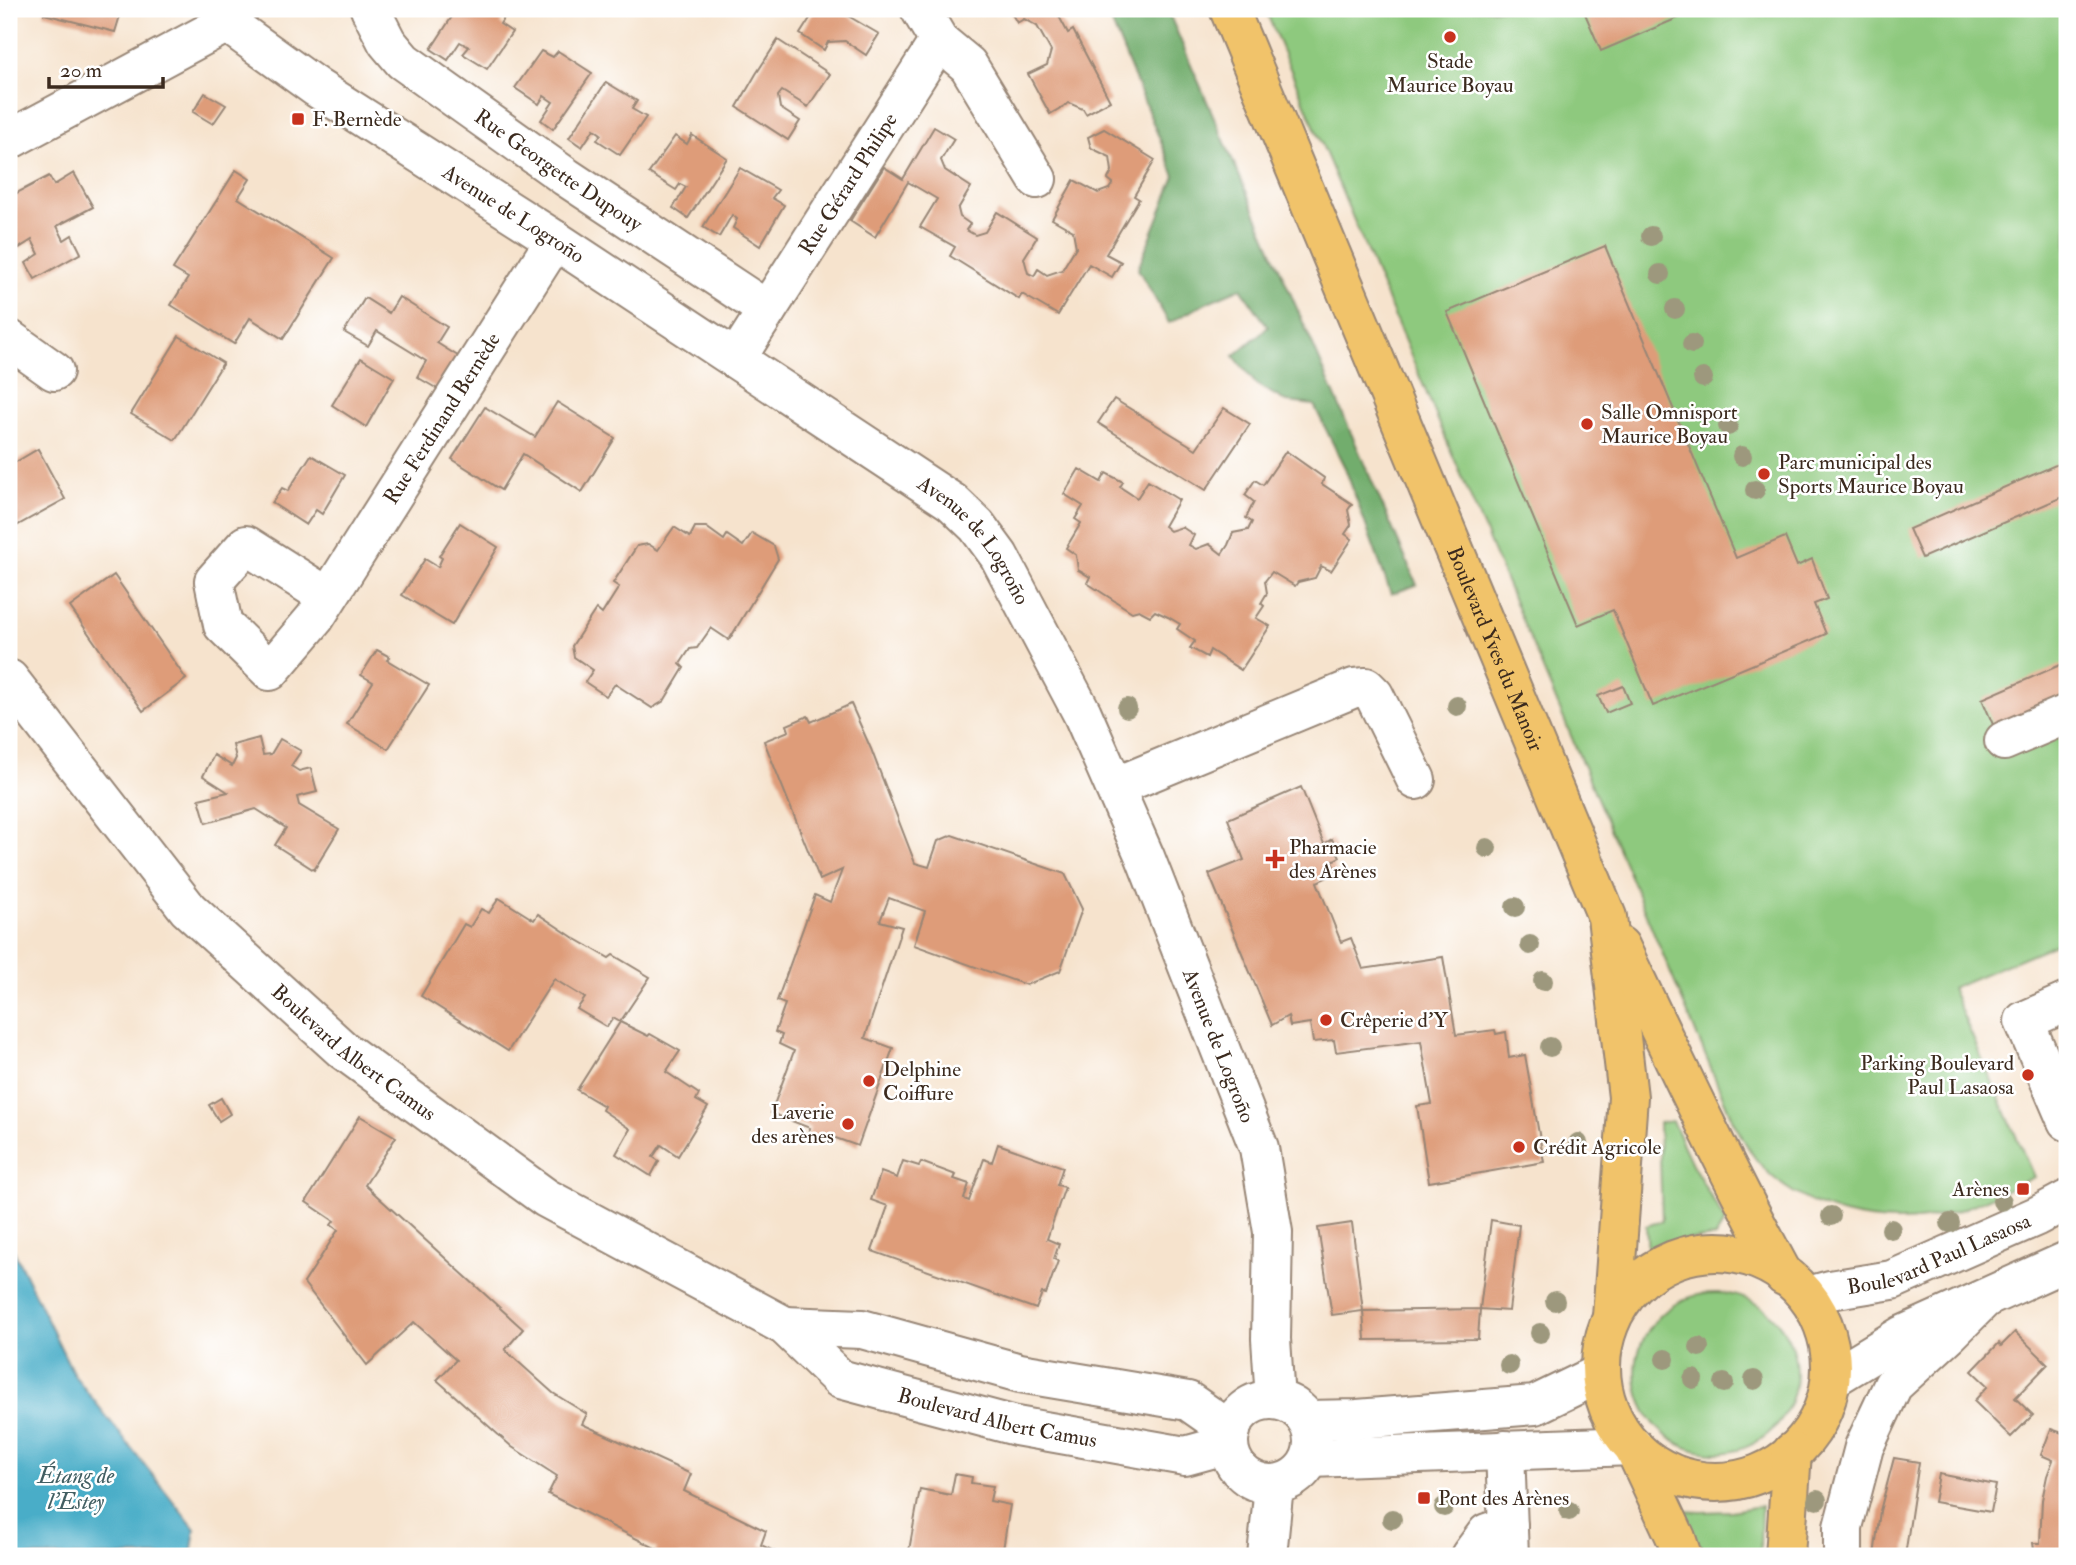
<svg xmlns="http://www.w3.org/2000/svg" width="2076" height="1565" font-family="'IM FELL Double Pica',serif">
<rect width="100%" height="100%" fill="#fff"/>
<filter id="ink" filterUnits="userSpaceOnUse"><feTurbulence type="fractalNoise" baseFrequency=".0143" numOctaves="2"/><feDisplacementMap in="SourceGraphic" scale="14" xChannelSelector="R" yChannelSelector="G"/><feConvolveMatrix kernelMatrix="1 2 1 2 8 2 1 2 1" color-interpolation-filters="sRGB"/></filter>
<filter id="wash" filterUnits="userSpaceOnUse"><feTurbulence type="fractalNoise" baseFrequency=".00686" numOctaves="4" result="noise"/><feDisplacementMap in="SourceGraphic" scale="28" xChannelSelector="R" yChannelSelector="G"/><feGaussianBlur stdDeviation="1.57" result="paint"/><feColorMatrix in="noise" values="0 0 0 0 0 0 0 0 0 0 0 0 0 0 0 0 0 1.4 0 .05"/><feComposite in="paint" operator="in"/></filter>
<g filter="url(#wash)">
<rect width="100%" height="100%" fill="#f6e3cd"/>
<g fill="#8ec97e" stroke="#647a4e" stroke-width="2">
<path d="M 1265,9 L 2067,9 L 2067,939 L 1951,988 L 2034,1177 C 2007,1189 1979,1204 1951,1213 C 1886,1234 1797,1213 1755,1158 C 1747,1147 1740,1133 1733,1121 Z"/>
<polygon points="1672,1121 1692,1164 1725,1221 1715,1237 1676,1241 1648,1252 1646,1226 1662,1221 1659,1123"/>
<circle cx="1716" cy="1373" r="80"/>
<polygon points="1761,1506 1760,1556 1701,1556 1681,1511 1701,1512 1731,1511"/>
</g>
<polygon fill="#72ad6d" stroke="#566c46" stroke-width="2" points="1106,9 1167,9 1417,585 1391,594 1345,468 1314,405 1287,402 1256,384 1234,356 1268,327 1241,288 1208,302 1169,323 1138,269 1175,176"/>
<polygon fill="#49adc8" stroke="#426c73" stroke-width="2" points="9,1241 74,1375 195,1529 191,1556 9,1556"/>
<g id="blocks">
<g fill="#de9c79">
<polygon points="45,9 122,9 115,32 44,14"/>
<polygon points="457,9 492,9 505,16 500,24 512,32 487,69 463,54 469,47 460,42 448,60 431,49"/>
<polygon points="816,9 836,9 879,34 866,55 845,41 828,42 824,50 800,34"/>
<polygon points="1009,9 1055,9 1068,33 1073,30 1110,101 1086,114 1083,109 1069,103 1050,114 1028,74 1047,65 1051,51 1037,26 1024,19 1017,23"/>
<polygon points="1583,9 1699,9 1601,51"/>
<polygon points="778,40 830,74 808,107 782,91 778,96 780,108 800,121 788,140 737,107 756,74"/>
<polygon points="541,51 553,57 558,51 592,73 553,129 541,120 553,102 544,96 539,104 515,88"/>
<polygon points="606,82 637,101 632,109 646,117 620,155 597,140 601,134 594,129 582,147 569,138"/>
<polygon points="205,93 226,105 213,124 193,112"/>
<polygon points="934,127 954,139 941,160 945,170 971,187 958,209 960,217 970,224 966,230 975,235 985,232 997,212 1037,237 1024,258 1028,273 1034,276 1038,269 1047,275 1062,270 1076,247 1073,231 1052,219 1074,180 1098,193 1109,189 1113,183 1108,179 1112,171 1110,157 1091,148 1088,137 1104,129 1155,160 1134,196 1139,199 1106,254 1121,262 1112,277 1089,264 1058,315 1022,294 1019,299 950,256 955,247 920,227 937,199 908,182 875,237 850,221 884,167 903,179"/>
<polygon points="692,135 727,158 688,218 673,208 686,187 680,184 676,190 649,173 675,136 687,144"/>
<polygon points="740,168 778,190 772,198 784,205 760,246 733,228 737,219 732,215 719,237 703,227"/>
<polygon points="236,170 250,179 238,198 334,258 283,339 250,318 234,344 171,305 188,278 173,269"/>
<polygon points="74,173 93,207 57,226 64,240 72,235 81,253 35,279 26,263 39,254 32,240 19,248 9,229 9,197 49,176 54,185"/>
<polygon points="1605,246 1736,558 1785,537 1797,566 1812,559 1827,599 1814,604 1826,634 1653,706 1613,610 1578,625 1447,312"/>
<polygon points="399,297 447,327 437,343 461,358 441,391 417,377 426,361 377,331 368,346 344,332 365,298 389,313"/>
<polygon points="179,336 223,363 175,440 131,414"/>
<polygon points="361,358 394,378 366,427 332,405"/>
<polygon points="1114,399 1196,449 1224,408 1250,424 1206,490 1098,423"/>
<polygon points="557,402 615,438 582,492 523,454 501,490 452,459 485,407 535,437"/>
<polygon points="38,449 65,499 9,530 9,466"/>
<polygon points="1286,451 1324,478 1322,484 1352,504 1348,510 1351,525 1345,534 1352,539 1331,571 1321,566 1315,578 1298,582 1295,586 1272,572 1265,581 1267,593 1261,603 1264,606 1256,618 1270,626 1241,670 1210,650 1207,657 1190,648 1195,641 1177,629 1180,624 1168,617 1155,611 1150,616 1139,610 1132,612 1087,583 1090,577 1078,570 1076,555 1066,548 1081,523 1075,519 1083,506 1064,494 1079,469 1101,482 1106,473 1123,482 1120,487 1137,498 1148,481 1179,500 1164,526 1170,531 1182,527 1194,535 1189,545 1196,549 1209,544 1222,554 1228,545 1233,533 1248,530 1252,522 1246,518 1254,502 1245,495 1255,480 1263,485"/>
<polygon points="311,455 345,475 322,514 316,510 306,525 272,503 282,488 288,491"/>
<polygon points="2067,460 2067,495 1922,558 1909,529"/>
<polygon points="460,523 498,547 452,625 402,595 425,559 438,567 442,558 439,556"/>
<polygon points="674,527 690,537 695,527 706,527 724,540 727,535 743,546 752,533 774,546 778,559 729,640 711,628 697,648 690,649 680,664 684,668 664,701 652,708 615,684 606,696 585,682 593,670 574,657 572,646 596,609 602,614 619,587 613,583 637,546 648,544 658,550"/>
<polygon points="114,575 186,679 143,711 70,607"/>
<polygon points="377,650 390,657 387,660 429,685 388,749 347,724 373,682 361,675"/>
<polygon points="2067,662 2067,695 1994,727 1982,699"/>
<polygon points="1623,686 1630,703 1606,713 1598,696"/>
<polygon points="851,704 871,749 915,863 929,867 938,841 952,835 1065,874 1082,909 1060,971 1026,985 914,945 925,911 889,898 880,921 902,927 865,1038 893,1048 858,1146 830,1136 827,1142 808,1135 810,1128 771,1113 794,1051 779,1044 782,1035 775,1032 785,1004 777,1001 815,895 830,902 842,870 820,880 764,741 789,731 787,725 808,716 811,722"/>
<polygon points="259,738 263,755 271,754 280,739 301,751 291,766 299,771 311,768 317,792 297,797 299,805 339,829 314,870 275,845 286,828 256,809 206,823 199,799 228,792 203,776 214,755 232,766 236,758 233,745"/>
<polygon points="1301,787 1324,844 1332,839 1340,857 1332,861 1336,873 1317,882 1341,942 1351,938 1363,969 1443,957 1456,1035 1495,1030 1496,1034 1506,1032 1509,1058 1525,1055 1544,1162 1429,1182 1417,1106 1432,1104 1421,1041 1336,1052 1334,1040 1313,1042 1310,1023 1290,1026 1288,1016 1272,1025 1209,874 1244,860 1228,819"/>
<polygon points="499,898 534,920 538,914 574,938 609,958 613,955 650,977 620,1022 648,1036 650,1034 680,1051 666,1072 699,1094 696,1100 708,1107 678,1156 661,1145 653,1157 659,1161 651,1176 616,1154 630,1129 602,1110 604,1106 577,1090 620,1022 613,1018 607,1027 577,1009 585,998 554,979 508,1051 421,996 464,924 470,927 481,909 489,913"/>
<polygon points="221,1098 230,1114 219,1121 209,1105"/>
<polygon points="360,1116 396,1137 365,1185 523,1329 505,1350 553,1393 587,1414 582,1424 691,1474 684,1491 766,1531 761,1545 784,1556 653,1556 657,1549 548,1494 557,1476 512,1447 437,1380 456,1360 414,1322 367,1365 304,1283 338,1230 331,1225 334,1221 306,1202"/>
<polygon points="998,1144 1063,1167 1057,1185 1065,1187 1047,1239 1059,1244 1054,1259 1058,1261 1046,1294 1042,1293 1036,1309 872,1251 888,1206 871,1200 881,1172 897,1178 903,1161 919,1166 921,1162 956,1175 954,1179 969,1184 964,1199 969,1201 984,1159 992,1162"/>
<polygon points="1491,1220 1519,1225 1509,1311 1480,1309 1478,1339 1365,1340 1363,1311 1480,1309"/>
<polygon points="1352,1223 1363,1311 1332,1315 1318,1228"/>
<polygon points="2015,1332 2048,1364 2015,1398 2033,1415 2011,1437 1974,1401 1988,1386 1972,1371 1999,1343 2001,1346"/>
<polygon points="2051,1429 2065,1434 2067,1430 2067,1556 2035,1556 2033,1543 2040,1543 2042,1500 2047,1476 2053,1460 2041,1455"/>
<polygon points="1894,1458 1919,1462 1905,1556 1874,1556 1880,1511"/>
<polygon points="955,1474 972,1477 971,1483 993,1486 990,1501 1010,1505 1002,1556 908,1556 920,1489 951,1495"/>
<polygon points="1939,1474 1996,1485 1991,1512 1934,1502"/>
</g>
</g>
</g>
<g filter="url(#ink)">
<use href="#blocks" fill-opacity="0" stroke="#988676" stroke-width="2"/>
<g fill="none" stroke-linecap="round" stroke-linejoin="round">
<g stroke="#988676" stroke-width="42">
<g id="minor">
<path id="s1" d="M 220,9 L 227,23 L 317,88 L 555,240 L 952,502 L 977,526 L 999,556 L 1082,713 L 1145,857 L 1259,1148 L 1273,1232 L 1271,1339 L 1275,1400"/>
<path id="s2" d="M 370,9 L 387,42 L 403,61 L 566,177 L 767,310"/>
<polyline points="939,41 968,65 1037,179"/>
<polyline points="9,140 227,23"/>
<polyline points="9,339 54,371"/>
<path id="s3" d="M 736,359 L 939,41 L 920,9"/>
<path id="s4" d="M 328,597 L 246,545 L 214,581 L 223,625 L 270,671 L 315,618 L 555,240"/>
<path id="s5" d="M 9,679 L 188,909 L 343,1050 L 546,1198 L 785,1326 L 840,1379 L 1016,1426 L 1185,1456 L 1229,1444"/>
<polyline points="2004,741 2067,714"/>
<polyline points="1115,787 1354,688 1366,687 1374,695 1416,780"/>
<polyline points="2067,1002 2024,1021 2067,1121"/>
<path id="s6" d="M 1808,1296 L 1830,1290 L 1892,1280 L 2037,1216 L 2067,1200"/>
<polyline points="785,1326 862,1329 1020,1373 1188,1401 1231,1431"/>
<polyline points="1831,1379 1903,1335 2067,1261"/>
<circle cx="1271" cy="1442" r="42"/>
<polyline points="1307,1420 1357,1419 1535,1405 1601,1373"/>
<polyline points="1505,1450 1509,1556"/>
<polyline points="1311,1458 1633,1446"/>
<polyline points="1267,1556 1274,1485"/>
<polyline points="1470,1556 1487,1533 1508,1526"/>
<polyline points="1843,1556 1843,1527 1864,1447 1893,1385 1950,1333 1983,1300"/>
</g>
</g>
<g stroke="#988676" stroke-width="42">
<g id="major">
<path id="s7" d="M 1229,9 L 1607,917 L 1628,1097 L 1612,1317"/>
<path d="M 1620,946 C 1673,1057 1725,1168 1784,1276"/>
<circle cx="1716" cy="1367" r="115"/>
<polyline points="1635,1450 1676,1538 1682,1556"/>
<polyline points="1785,1556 1792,1452"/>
</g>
</g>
<use href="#minor" stroke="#fff" stroke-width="38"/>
<use href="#major" stroke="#f1c36a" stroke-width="38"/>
</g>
<g fill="#9d987d">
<circle cx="1651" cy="236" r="10"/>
<circle cx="1660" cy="274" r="10"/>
<circle cx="1675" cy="309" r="10"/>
<circle cx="1692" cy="344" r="10"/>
<circle cx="1703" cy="378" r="10"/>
<circle cx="1728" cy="426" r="10"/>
<circle cx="1742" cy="456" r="10"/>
<circle cx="1755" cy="490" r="10"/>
<circle cx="1457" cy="706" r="10"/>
<circle cx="1127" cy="708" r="10"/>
<circle cx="1487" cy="848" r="10"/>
<circle cx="1515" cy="907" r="10"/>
<circle cx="1530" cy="945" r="10"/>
<circle cx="1543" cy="981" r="10"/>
<circle cx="1550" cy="1047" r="10"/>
<circle cx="1578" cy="1143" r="10"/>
<circle cx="2002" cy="1201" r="10"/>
<circle cx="1831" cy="1216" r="10"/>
<circle cx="1950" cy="1223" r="10"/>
<circle cx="1891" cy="1229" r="10"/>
<circle cx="1555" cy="1301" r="10"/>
<circle cx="1540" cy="1333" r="10"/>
<circle cx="1699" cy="1347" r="10"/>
<circle cx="1665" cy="1359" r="10"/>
<circle cx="1509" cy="1365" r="10"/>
<circle cx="1693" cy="1379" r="10"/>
<circle cx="1754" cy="1380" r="10"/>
<circle cx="1724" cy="1383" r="10"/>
<circle cx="1817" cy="1500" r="10"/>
<circle cx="1444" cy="1507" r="10"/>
<circle cx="1569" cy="1511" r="10"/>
<circle cx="1392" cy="1519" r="10"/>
</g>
</g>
<g fill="#c8321e" stroke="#fff" stroke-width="2.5">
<circle cx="1450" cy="37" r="7"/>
<rect x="291" y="112" width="14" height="14" rx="3.5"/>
<circle cx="1587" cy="424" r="7"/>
<circle cx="1764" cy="474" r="7"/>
<path d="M1271.5 848.5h7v7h7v7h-7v7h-7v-7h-7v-7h7z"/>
<circle cx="1326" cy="1020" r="7"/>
<circle cx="2028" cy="1075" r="7"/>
<circle cx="869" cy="1081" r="7"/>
<circle cx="848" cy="1124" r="7"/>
<circle cx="1519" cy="1147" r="7"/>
<rect x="2016" y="1182" width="14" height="14" rx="3.5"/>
<rect x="1417" y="1491" width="14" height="14" rx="3.5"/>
</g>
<g text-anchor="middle" stroke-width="5" stroke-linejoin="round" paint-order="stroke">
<g font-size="21" fill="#3b2a1e" stroke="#fff" text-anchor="start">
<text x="1450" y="68" text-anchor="middle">Stade<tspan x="1450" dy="24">Maurice Boyau</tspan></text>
<text x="312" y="126">F. Bernède</text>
<text x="1601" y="419">Salle Omnisport<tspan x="1601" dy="24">Maurice Boyau</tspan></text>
<text x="1778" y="469">Parc municipal des<tspan x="1778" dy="24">Sports Maurice Boyau</tspan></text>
<text x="1289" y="854">Pharmacie<tspan x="1289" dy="24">des Arènes</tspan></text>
<text x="1340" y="1027">Crêperie d'Y</text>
<text x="2014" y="1070" text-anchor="end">Parking Boulevard<tspan x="2014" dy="24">Paul Lasaosa</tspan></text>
<text x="883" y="1076">Delphine<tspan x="883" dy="24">Coiffure</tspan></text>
<text x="834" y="1119" text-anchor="end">Laverie<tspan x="834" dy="24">des arènes</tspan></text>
<text x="1533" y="1154">Crédit Agricole</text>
<text x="2009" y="1196" text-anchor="end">Arènes</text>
<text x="1438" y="1505">Pont des Arènes</text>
</g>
<g font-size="21" fill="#3b2a1e" stroke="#fff">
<text dy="7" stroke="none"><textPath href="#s2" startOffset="252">Rue Georgette Dupouy</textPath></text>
<text dy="7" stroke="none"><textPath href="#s3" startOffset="208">Rue Gérard Philipe</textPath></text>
<text dy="7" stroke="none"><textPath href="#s1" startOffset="360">Avenue de Logroño</textPath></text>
<text dy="7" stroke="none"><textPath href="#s4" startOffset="562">Rue Ferdinand Bernède</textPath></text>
<text dy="7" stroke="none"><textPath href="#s1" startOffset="928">Avenue de Logroño</textPath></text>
<text dy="7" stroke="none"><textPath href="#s7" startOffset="693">Boulevard Yves du Manoir</textPath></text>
<text dy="7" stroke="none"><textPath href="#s1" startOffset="1494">Avenue de Logroño</textPath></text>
<text dy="7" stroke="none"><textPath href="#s5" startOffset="511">Boulevard Albert Camus</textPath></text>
<text dy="7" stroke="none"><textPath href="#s6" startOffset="138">Boulevard Paul Lasaosa</textPath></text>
<text dy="7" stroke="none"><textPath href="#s5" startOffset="1262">Boulevard Albert Camus</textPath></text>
</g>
<g font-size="23" font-style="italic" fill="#415e62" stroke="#fff">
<text x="76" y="1483">Étang de<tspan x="76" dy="26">l'Estey</tspan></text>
</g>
</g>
<rect width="2076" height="1565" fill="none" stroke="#fff" stroke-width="35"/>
<path d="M49 77v10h114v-10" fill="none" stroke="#3b2a1e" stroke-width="3.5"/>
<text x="60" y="77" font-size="21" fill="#3b2a1e" stroke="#ffffff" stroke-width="5" paint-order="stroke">20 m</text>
</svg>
